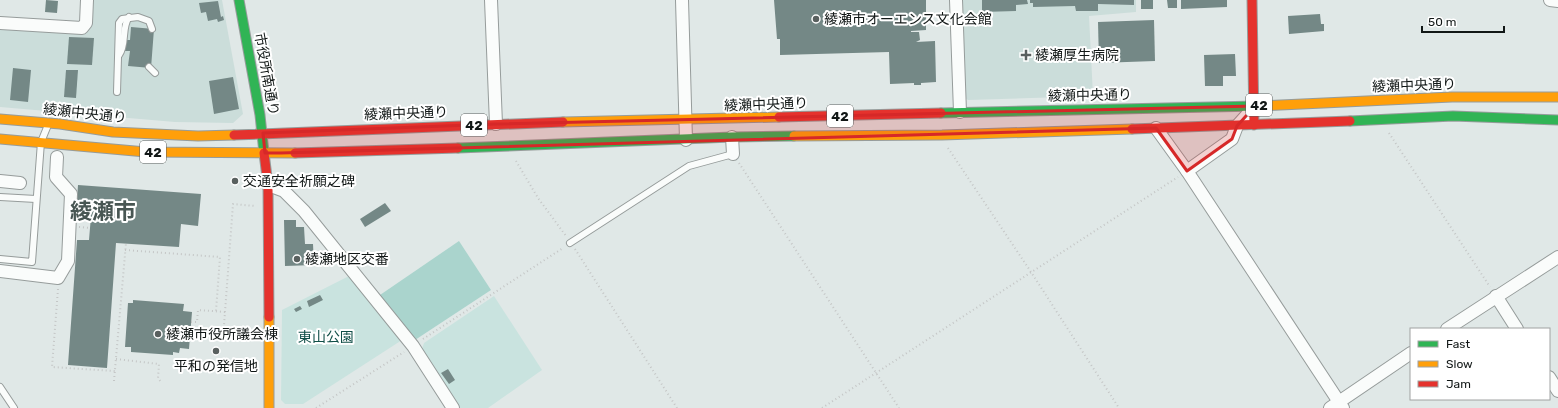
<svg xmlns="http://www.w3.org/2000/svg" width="1558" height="408" font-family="Rubik,'Noto Sans JP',sans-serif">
<rect width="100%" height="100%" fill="#e0e8e7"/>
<g fill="#cbddda">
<polygon points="87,0 222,0 243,114 233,123 175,122 0,107 0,23 82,28"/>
<polygon points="959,0 1136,0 1136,12 1089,16 1093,96 968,100 962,95"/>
</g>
<g fill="#c9e3df">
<polygon points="351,275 402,340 303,404 285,404 281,400 282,310"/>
<polygon points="494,296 542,370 488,408 459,408 422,349 424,343"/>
</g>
<polygon fill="#aad4cd" points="459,241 491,290 415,340 380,295"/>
<g fill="#748886">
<polygon points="46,0 58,1 57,13 45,12"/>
<polygon points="774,0 926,0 926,30 911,31 911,32 919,32 920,40 916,42 935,41 936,82 921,83 921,85 914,85 914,83 890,84 889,52 780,55 780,39 777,39"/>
<polygon points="982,0 1027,0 1028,4 1016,5 1016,11 982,12"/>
<polygon points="1030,0 1134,0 1134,5 1098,4 1098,11 1076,11 1075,6 1033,7 1033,3 1030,3"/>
<rect x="1141" y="0" width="12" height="9"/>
<polygon points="1167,0 1177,0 1177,8 1168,8"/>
<polygon points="1181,0 1227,0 1227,7 1181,9"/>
<polygon points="218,1 221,17 223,16 224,20 218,22 217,19 208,21 206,12 201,13 199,3"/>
<polygon points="1320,14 1321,24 1324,24 1324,31 1289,34 1288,16"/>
<polygon points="1154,20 1155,61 1099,63 1098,22"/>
<polygon points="131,27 154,29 151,68 128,66 130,51 125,51 126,40 130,40"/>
<polygon points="69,37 94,38 92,65 67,64"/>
<polygon points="1235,54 1236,76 1223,76 1223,86 1205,86 1204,55"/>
<polygon points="13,68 31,70 28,102 10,100"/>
<polygon points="66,70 78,70 76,98 64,97"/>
<polygon points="233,77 239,109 214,114 209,81"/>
<polygon points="78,185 201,194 198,226 181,224 179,247 116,243 107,368 68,365 77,240 89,240 91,216 76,215"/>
<polygon points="385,203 391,211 365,227 360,219"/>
<polygon points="284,220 296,220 296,227 304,227 305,244 313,244 314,265 285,266"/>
<polygon points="320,295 323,300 309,307 307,301"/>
<polygon points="133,300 184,304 183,311 192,312 189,349 180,348 179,353 173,352 173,355 131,352 131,347 125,347 128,303 133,303"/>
<polygon points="300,306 302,309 296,312 294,309"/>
<polygon points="448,369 455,380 449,384 441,373"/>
</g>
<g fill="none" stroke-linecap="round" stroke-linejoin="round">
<g stroke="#969c9b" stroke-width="8">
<g id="lane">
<path d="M 119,55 C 127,44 121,28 129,17"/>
<polyline points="149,67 155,73"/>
<polyline points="117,92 119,23 122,19 138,17 149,21 152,29"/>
<polyline points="0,197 36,199"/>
<polyline points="570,243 689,166 733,154"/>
<polyline points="0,259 32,262 41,142 48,125"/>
<polyline points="0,387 14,408"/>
</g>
</g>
<g stroke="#969c9b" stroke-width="14">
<g id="street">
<polyline points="491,0 496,124"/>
<polyline points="682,0 686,140"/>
<polyline points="956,0 960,112"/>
<polyline points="1550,0 1558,1"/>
<polyline points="0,23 82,28 86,23 87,0"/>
<polyline points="1255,106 1237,126 1232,139 1187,171 1343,408"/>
<polyline points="1156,128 1187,171"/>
<polyline points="732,137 733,154"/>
<polyline points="0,181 20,183"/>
<polyline points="268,185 284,191 304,211 413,346 453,408"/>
<polyline points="0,271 58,278 68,261 71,194 56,177 57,157"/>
<polyline points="1496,296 1517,329"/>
<polyline points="1447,329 1558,257"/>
<polyline points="1549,377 1558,391"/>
<polyline points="1330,408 1411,353"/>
</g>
</g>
<g stroke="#969c9b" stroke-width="11">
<g id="fast">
<polyline points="239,0 260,115 264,153"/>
<polyline points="941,113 1258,106"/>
<polyline points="1350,121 1453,116 1558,120"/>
<polyline points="458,148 732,137 794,136"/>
</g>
</g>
<g stroke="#969c9b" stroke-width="11">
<g id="slow">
<polyline points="1258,106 1452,97 1558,97"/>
<polyline points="0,119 60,124 113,132 198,136 234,135"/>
<polyline points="563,122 779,117"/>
<polyline points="794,136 942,135 1132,129"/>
<polyline points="0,139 146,152 295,153"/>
<polyline points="269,317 269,408"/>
</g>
</g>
<g stroke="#969c9b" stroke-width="11">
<g id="jam">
<polyline points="1252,0 1254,125"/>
<polyline points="779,117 941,113"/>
<polyline points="1132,129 1350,121"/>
<polyline points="234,135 563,122"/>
<polyline points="264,153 268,185 269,317"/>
<polyline points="295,153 458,148"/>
</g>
</g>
<g stroke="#c4c6c6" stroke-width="2" stroke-dasharray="1 3" stroke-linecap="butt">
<polyline points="1389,133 1490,287"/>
<polyline points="948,148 1031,272 1119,408"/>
<polyline points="516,161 538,198 566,236"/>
<polyline points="739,163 899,408"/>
<polyline points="79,227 90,228"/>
<polyline points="575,249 677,408"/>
<polyline points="125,250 220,257 216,311"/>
<polyline points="58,289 52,367 115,371"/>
<polyline points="191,322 197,322 198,310 225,312"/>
<polyline points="423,339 563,248"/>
<polyline points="232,340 223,339 233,204 255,206"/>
<polyline points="116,359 159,364 158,378 161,382"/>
<polyline points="114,381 126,243"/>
<polyline points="316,408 404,352"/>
<polyline points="822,408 1178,177"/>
</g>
<use href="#lane" stroke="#fafcfb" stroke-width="6"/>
<use href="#street" stroke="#fafcfb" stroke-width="12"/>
<use href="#fast" stroke="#30b455" stroke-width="9"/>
<use href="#slow" stroke="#ff9f0a" stroke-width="9"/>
<use href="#jam" stroke="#e5322d" stroke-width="9"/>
</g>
<path fill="#d62828" fill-opacity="0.2" stroke="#d62828" stroke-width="3" stroke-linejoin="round" d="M 1255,106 L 1237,126 L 1232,139 L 1187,171 L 1156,128 L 281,153 L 265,153 L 263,133 L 496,124 Z"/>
<g fill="#59605f" stroke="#fff" stroke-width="1.5">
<circle cx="816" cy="19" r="4"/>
<path d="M1024 49h4v4h4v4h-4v4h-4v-4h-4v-4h4z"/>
<circle cx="235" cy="181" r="4"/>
<circle cx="297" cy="259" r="4"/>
<circle cx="158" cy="334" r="4"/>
<circle cx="216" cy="351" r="4"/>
</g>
<g text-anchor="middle" stroke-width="4" stroke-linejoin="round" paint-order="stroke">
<g fill="#fff" stroke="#585d5c" stroke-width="1">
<rect x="1246" y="94" width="26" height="22" rx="3"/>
<rect x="827" y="105" width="26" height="22" rx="3"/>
<rect x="461" y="114" width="26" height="22" rx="3"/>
<rect x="140" y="141" width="26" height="22" rx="3"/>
</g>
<g font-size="13" font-weight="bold" fill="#111716">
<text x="1259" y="110">42</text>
<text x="840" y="121">42</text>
<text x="474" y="130">42</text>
<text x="153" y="157">42</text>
</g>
<g font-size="14" fill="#111716" stroke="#fff" text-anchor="start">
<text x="824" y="24">綾瀬市オーエンス文化会館</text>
<text x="1035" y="60">綾瀬厚生病院</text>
<text x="243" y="186">交通安全祈願之碑</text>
<text x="305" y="264">綾瀬地区交番</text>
<text x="166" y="339">綾瀬市役所議会棟</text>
<text x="216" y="371" text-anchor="middle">平和の発信地</text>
</g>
<g font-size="14" fill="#111716" stroke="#fff">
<text transform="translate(267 74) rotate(80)" y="5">市役所南通り</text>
<text transform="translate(1414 85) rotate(-2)" y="5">綾瀬中央通り</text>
<text transform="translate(1090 95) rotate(-1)" y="5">綾瀬中央通り</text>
<text transform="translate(766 104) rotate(-2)" y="5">綾瀬中央通り</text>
<text transform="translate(85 113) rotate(6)" y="5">綾瀬中央通り</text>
<text transform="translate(406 113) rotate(-2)" y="5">綾瀬中央通り</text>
</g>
<g font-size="14" fill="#104e47" stroke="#fff">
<text x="326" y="342">東山公園</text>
</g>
<g font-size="22" font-weight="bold" fill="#485653" stroke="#fff">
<text x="103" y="219">綾瀬市</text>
</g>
</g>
<rect x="1410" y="328" width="140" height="72" fill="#ffffff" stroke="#a0a2a2"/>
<rect x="1418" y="341" width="20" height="6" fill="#30b455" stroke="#a0a2a2"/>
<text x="1446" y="348" font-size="12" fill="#111716">Fast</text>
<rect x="1418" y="361" width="20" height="6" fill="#ff9f0a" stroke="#a0a2a2"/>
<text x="1446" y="368" font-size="12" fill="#111716">Slow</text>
<rect x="1418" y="381" width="20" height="6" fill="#e5322d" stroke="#a0a2a2"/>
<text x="1446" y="388" font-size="12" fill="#111716">Jam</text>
<path d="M1422 26v6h82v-6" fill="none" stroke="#111716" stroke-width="2"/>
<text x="1428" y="26" font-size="12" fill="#111716" stroke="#ffffff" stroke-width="3" paint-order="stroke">50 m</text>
</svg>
